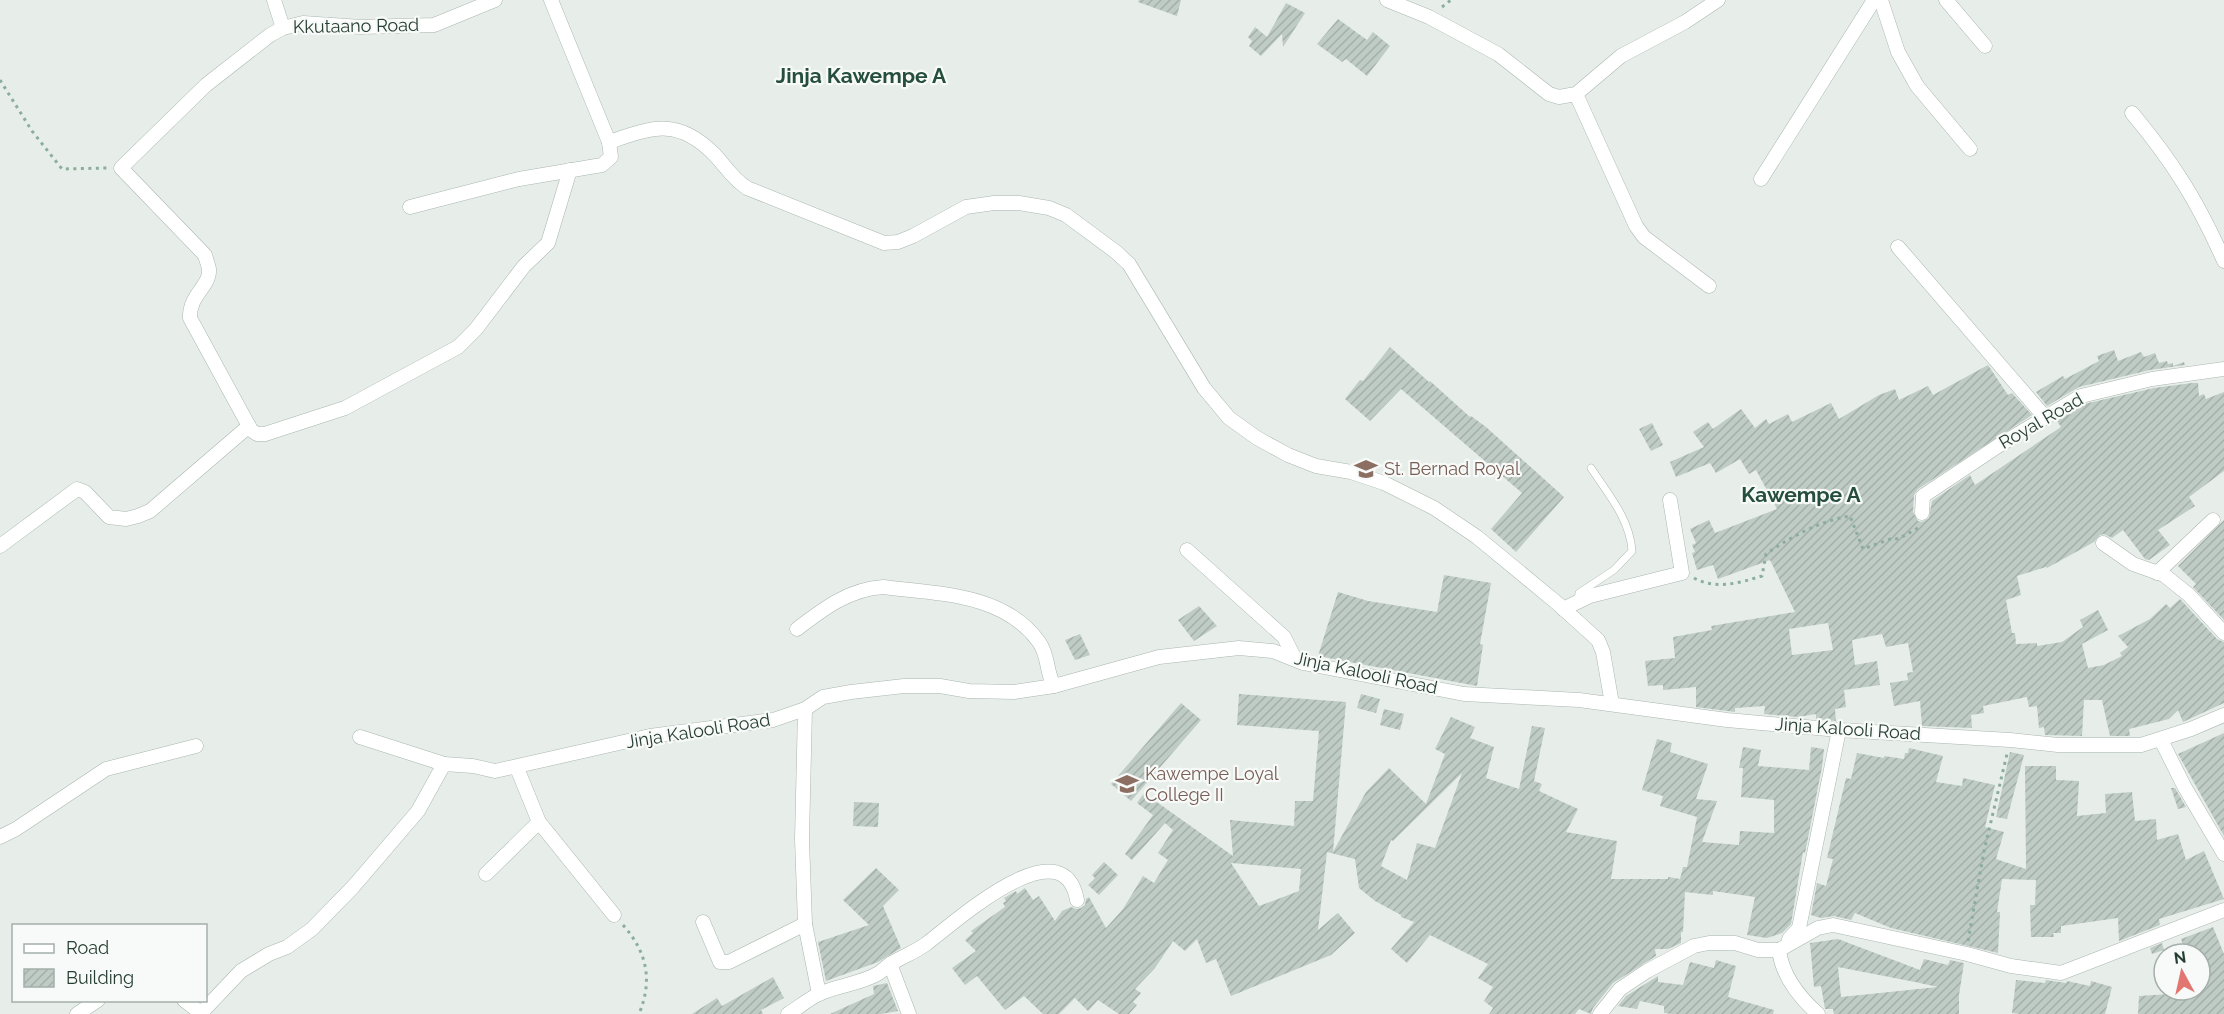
<svg xmlns="http://www.w3.org/2000/svg" width="2224" height="1014" font-family="Raleway,sans-serif">
<defs>
<pattern id="building-hatch" width="6" height="6" patternUnits="userSpaceOnUse" patternTransform="scale(1.5)"><rect width="6" height="6" fill="#bfcbc5"/><path d="M-1 1l2-2M0 6l6-6M5 7l2-2" fill="none" stroke="#a4afaa"/></pattern>
</defs>
<rect width="100%" height="100%" fill="#e7eee9"/>
<g fill="url(#building-hatch)" fill-rule="evenodd">
<polygon points="1139,0 1181,0 1177,16 1138,2"/>
<polygon points="1286,3 1305,13 1283,47 1282,34 1261,56 1249,46 1252,41 1248,37 1255,27 1267,37"/>
<polygon points="1338,19 1367,40 1373,32 1390,46 1367,76 1346,59 1342,62 1317,44"/>
<polygon points="1390,347 1429,382 1430,381 1470,417 1471,416 1486,427 1564,497 1516,552 1491,529 1522,493 1401,389 1370,421 1345,399 1360,380 1363,381"/>
<polygon points="2114,350 2118,361 2141,352 2144,357 2155,353 2159,363 2167,361 2168,364 2173,363 2173,366 2184,362 2185,365 2150,370 2079,387 2047,406 2036,392 2063,376 2065,379 2099,361 2097,356"/>
<path d="M 1988,365 L 2008,395 L 2012,393 L 2032,415 L 1918,489 L 1914,495 L 1913,512 L 1918,521 L 1922,522 L 1929,518 L 1932,501 L 1970,475 L 1975,485 L 2061,427 L 2057,421 L 2084,404 L 2154,388 L 2192,383 L 2198,383 L 2199,396 L 2204,394 L 2206,399 L 2224,392 L 2224,471 L 2189,497 L 2195,506 L 2158,530 L 2170,545 L 2149,560 L 2145,559 L 2123,530 L 2112,538 L 2104,534 L 2100,535 L 2094,542 L 2047,568 L 2046,567 L 2017,576 L 2021,595 L 2006,600 L 2012,633 L 2015,633 L 2016,644 L 2037,643 L 2037,646 L 2062,642 L 2083,627 L 2080,620 L 2098,610 L 2108,630 L 2082,644 L 2088,668 L 2104,665 L 2122,656 L 2120,653 L 2128,647 L 2118,636 L 2150,619 L 2166,604 L 2170,608 L 2180,599 L 2217,639 L 2224,642 L 2224,703 L 2183,722 L 2178,710 L 2169,719 L 2129,729 L 2130,736 L 2110,736 L 2102,700 L 2084,700 L 2082,736 L 2045,735 L 2044,727 L 2039,728 L 2037,706 L 2029,707 L 2027,697 L 1983,706 L 1984,713 L 1971,715 L 1972,728 L 1922,726 L 1920,701 L 1894,706 L 1890,683 L 1908,680 L 1907,673 L 1913,672 L 1908,643 L 1886,647 L 1882,634 L 1852,640 L 1855,665 L 1877,661 L 1880,685 L 1844,690 L 1846,707 L 1835,709 L 1836,721 L 1816,719 L 1816,714 L 1798,717 L 1764,714 L 1765,706 L 1735,708 L 1735,712 L 1696,707 L 1696,687 L 1663,690 L 1663,685 L 1648,686 L 1645,661 L 1675,658 L 1673,637 L 1712,630 L 1711,626 L 1795,612 L 1770,560 L 1718,579 L 1713,565 L 1697,570 L 1692,553 L 1695,552 L 1692,545 L 1696,543 L 1690,529 L 1709,520 L 1715,533 L 1777,509 L 1756,470 L 1749,474 L 1740,459 L 1716,473 L 1710,463 L 1676,477 L 1670,462 L 1704,447 L 1693,432 L 1708,422 L 1713,429 L 1741,409 L 1755,428 L 1766,419 L 1769,424 L 1788,414 L 1792,422 L 1831,403 L 1839,419 L 1879,395 L 1895,389 L 1899,400 L 1928,386 L 1933,395 ZM 1828,623 L 1833,650 L 1792,655 L 1789,629 Z"/>
<polygon points="1652,423 1663,445 1651,451 1639,429"/>
<polygon points="2224,520 2224,620 2193,587 2196,584 2178,566"/>
<polygon points="1444,575 1491,583 1480,644 1483,645 1477,686 1318,656 1338,592 1368,601 1437,612"/>
<polygon points="1199,606 1217,626 1194,641 1178,620"/>
<polygon points="1080,634 1090,655 1075,660 1065,640"/>
<path d="M 1239,694 L 1346,702 L 1333,852 L 1366,792 L 1389,768 L 1426,804 L 1445,754 L 1435,749 L 1451,717 L 1475,727 L 1470,738 L 1494,747 L 1486,778 L 1519,789 L 1532,726 L 1545,728 L 1534,781 L 1542,784 L 1539,791 L 1578,809 L 1566,832 L 1617,841 L 1611,879 L 1668,879 L 1668,877 L 1680,879 L 1683,867 L 1687,867 L 1697,817 L 1660,806 L 1663,796 L 1642,790 L 1657,739 L 1672,743 L 1670,752 L 1708,764 L 1696,799 L 1717,801 L 1702,842 L 1739,845 L 1740,831 L 1774,833 L 1774,800 L 1741,797 L 1743,768 L 1739,768 L 1743,747 L 1761,750 L 1758,766 L 1809,770 L 1811,747 L 1824,749 L 1822,767 L 1805,853 L 1803,852 L 1791,924 L 1782,933 L 1767,938 L 1747,935 L 1755,897 L 1713,891 L 1713,895 L 1685,892 L 1683,932 L 1681,932 L 1681,943 L 1668,949 L 1655,949 L 1656,956 L 1613,983 L 1593,1008 L 1591,1014 L 1579,1009 L 1575,1014 L 1489,1014 L 1493,1008 L 1484,1001 L 1493,987 L 1478,978 L 1488,964 L 1430,935 L 1407,963 L 1391,949 L 1414,922 L 1401,917 L 1401,915 L 1375,901 L 1359,888 L 1355,859 L 1327,852 L 1318,930 L 1338,913 L 1355,933 L 1331,955 L 1231,996 L 1216,959 L 1206,963 L 1197,939 L 1185,951 L 1173,941 L 1155,968 L 1135,989 L 1141,993 L 1133,1002 L 1137,1005 L 1129,1014 L 1119,1014 L 1098,1000 L 1088,1011 L 1075,998 L 1059,1014 L 1043,1014 L 1024,996 L 1005,1010 L 977,976 L 965,985 L 952,968 L 976,951 L 965,940 L 973,933 L 971,931 L 1005,907 L 1003,903 L 1006,901 L 1004,898 L 1011,894 L 1016,891 L 1017,894 L 1025,888 L 1033,900 L 1039,896 L 1055,921 L 1062,911 L 1071,907 L 1076,909 L 1081,908 L 1085,905 L 1086,899 L 1089,897 L 1106,928 L 1123,909 L 1143,876 L 1154,883 L 1168,860 L 1158,853 L 1173,830 L 1165,823 L 1132,860 L 1125,854 L 1153,815 L 1137,803 L 1144,793 L 1233,856 L 1230,820 L 1294,826 L 1295,801 L 1313,801 L 1319,731 L 1237,725 ZM 1462,773 L 1435,848 L 1417,843 L 1407,880 L 1381,866 L 1391,840 L 1393,841 ZM 1231,863 L 1301,869 L 1299,891 L 1259,906 Z"/>
<polygon points="1361,694 1380,699 1376,713 1357,708"/>
<polygon points="1181,703 1201,720 1131,801 1111,784"/>
<polygon points="1384,709 1404,714 1400,730 1380,725"/>
<polygon points="2224,733 2224,836 2178,754"/>
<polygon points="1909,748 1943,756 1936,782 1962,786 1963,778 1995,785 1985,827 2004,832 1996,859 2026,869 2025,766 2056,766 2056,780 2079,781 2077,816 2106,813 2105,794 2132,792 2135,821 2156,819 2157,840 2178,834 2186,860 2204,851 2224,899 2159,919 2160,925 2119,941 2118,918 2061,926 2061,933 2053,933 2054,937 2031,937 2030,905 2035,905 2036,880 2002,879 1997,912 2000,912 1998,953 1891,928 1855,913 1851,920 1834,916 1821,918 1811,915 1817,883 1826,886 1833,859 1827,858 1846,778 1851,779 1857,753 1884,758 1884,756 1904,759 1905,753 1908,753"/>
<polygon points="2010,752 2024,755 2007,819 1996,817"/>
<polygon points="2171,788 2175,788 2186,807 2178,809"/>
<polygon points="854,802 879,803 878,827 853,826"/>
<polygon points="1104,862 1118,875 1099,895 1088,885 1095,878 1092,875"/>
<polygon points="876,868 899,890 883,906 901,948 878,962 826,981 818,942 869,925 843,900"/>
<polygon points="2213,927 2224,954 2224,1014 2138,1014 2139,996 2170,994 2170,996 2200,990 2200,954 2186,954 2181,939"/>
<path d="M 1838,939 L 1920,970 L 1924,959 L 1948,965 L 1950,960 L 1964,963 L 1959,995 L 1959,1014 L 1834,1014 L 1833,1009 L 1825,1009 L 1821,986 L 1814,987 L 1810,943 ZM 1838,967 L 1915,982 L 1938,987 L 1841,997 Z"/>
<polygon points="2162,943 2164,950 2152,954 2150,948"/>
<polygon points="1716,960 1736,966 1728,997 1774,1010 1773,1014 1671,1014 1664,1013 1664,1006 1640,1001 1637,1009 1618,1006 1626,996 1658,976 1658,982 1683,985 1690,962 1714,968"/>
<polygon points="773,977 784,998 761,1010 763,1014 692,1014 717,998 722,1006"/>
<polygon points="2016,980 2045,983 2046,980 2066,983 2067,981 2090,986 2091,981 2112,987 2105,1014 2020,1014 2012,1013"/>
<polygon points="887,983 898,1011 881,1014 830,1014 874,994 873,986"/>
</g>
<g fill="none" stroke-linecap="round" stroke-linejoin="round">
<g stroke="#aab6af" stroke-width="8">
<path id="lane" d="M 1578,600 L 1579,593 L 1614,570 L 1632,551 C 1630,519 1608,494 1591,468"/>
</g>
<g stroke="#aab6af" stroke-width="15">
<g id="street">
<polyline points="274,0 283,28"/>
<path d="M 495,0 L 434,25 L 361,27 L 303,23 L 283,28 L 270,35 L 206,85 L 121,168 L 205,255 C 206,259 208,264 209,269 C 211,286 189,294 190,318 L 251,430 L 257,434 L 265,434 L 345,408 L 458,347 L 476,329 L 524,266 L 548,243 L 570,170"/>
<path d="M 551,0 L 609,142 C 653,127 678,117 715,155 C 726,167 733,179 747,188 L 884,243 L 898,242 L 913,236 L 966,207 L 994,203 L 1019,203 L 1049,208 L 1066,215 L 1116,252 L 1129,264 L 1204,388 L 1229,418 L 1257,438 L 1288,455 L 1316,466 L 1351,472 L 1384,483 L 1434,508 L 1477,537 L 1557,603 L 1598,640 L 1603,652 L 1612,704"/>
<polyline points="1387,0 1429,17 1498,54 1549,94 1559,97 1576,94 1621,56 1685,22 1718,0"/>
<polyline points="1881,0 1898,52 1917,86 1970,149"/>
<polyline points="1946,0 1985,46"/>
<polyline points="1576,94 1636,226 1644,237 1709,286"/>
<path d="M 2132,113 C 2173,162 2198,202 2224,261"/>
<polyline points="1761,179 1874,0"/>
<polyline points="410,207 519,179 602,165 611,157 609,142"/>
<polyline points="1898,247 2044,416"/>
<polyline points="1922,513 1923,496 1998,446 2081,396 2152,379 2224,369"/>
<polyline points="2103,543 2133,564 2164,575 2189,595 2224,633"/>
<polyline points="0,546 77,489 85,492 109,517 126,519 138,516 150,511 249,426"/>
<polyline points="1187,550 1284,637 1295,659"/>
<polyline points="2157,573 2213,520"/>
<polyline points="1563,609 1590,596 1682,573 1670,500"/>
<path d="M 797,629 C 823,609 849,589 883,587 C 938,594 1004,593 1039,642 C 1049,656 1046,672 1054,686"/>
<polyline points="805,709 802,839 805,924 819,994"/>
<polyline points="360,737 444,764"/>
<polyline points="2161,740 2184,786 2224,854"/>
<polyline points="539,822 614,915"/>
<polyline points="0,837 16,829 106,769 196,746"/>
<polyline points="486,874 539,822 517,768"/>
<polyline points="703,922 720,962 729,962 805,924"/>
<polyline points="1789,939 1799,928 1839,730"/>
<polyline points="1779,950 1818,928 1833,925 1967,954 2011,966 2061,973 2224,910"/>
<polyline points="890,964 909,1014"/>
<polyline points="184,1000 202,1014"/>
<polyline points="201,1013 241,971 269,954 287,947 312,929 353,887 418,811 444,764 473,766 495,771 650,736 773,720 805,709 823,697 851,692 904,686 940,686 969,691 1014,692 1054,686 1159,657 1239,648 1273,651 1303,663 1464,694 1579,700 1727,720 1839,730 2010,740 2058,745 2141,745 2191,729 2224,715"/>
<polyline points="77,1014 98,1000"/>
<path d="M 788,1014 C 798,1008 808,999 819,994 C 838,985 861,984 879,973 C 883,970 886,967 890,964 C 902,957 915,952 926,944 C 953,924 1063,823 1077,900"/>
<path d="M 1600,1014 L 1620,989 L 1647,971 L 1694,946 L 1709,943 L 1735,943 L 1758,950 L 1779,950 C 1782,975 1799,997 1818,1014"/>
</g>
</g>
<g stroke="#8bae9c" stroke-width="3" stroke-dasharray="3 4.5" stroke-linecap="butt">
<polyline points="1442,7 1451,0"/>
<polyline points="0,80 32,131 62,169 107,168"/>
<path d="M 1694,578 C 1716,590 1739,583 1762,576 L 1766,554 C 1791,537 1819,521 1850,516 L 1863,549 L 1893,538 L 1898,539 L 1918,528"/>
<path d="M 623,925 C 647,952 653,980 639,1014"/>
<polyline points="1968,941 1984,851 2007,754"/>
</g>
<use href="#lane" stroke="#fff" stroke-width="7"/>
<use href="#street" stroke="#fff" stroke-width="14"/>
</g>
<defs>
<g id="school-bare" transform="scale(1.8)"><path d="M0-5L7-2L0 1L-7-2ZM-4 1L0 2.5L4 1V4Q0 6-4 4Z" fill="#8d6e63" stroke="#f7faf8" stroke-width="2.5" paint-order="stroke"/></g>
</defs>
<g fill-rule="evenodd">
<use href="#school-bare" x="1366" y="469"/>
<use href="#school-bare" x="1127" y="784"/>
</g>
<g text-anchor="middle" stroke-width="4.5" stroke-linejoin="round" paint-order="stroke">
<g font-size="18" fill="#273e34" stroke="#f7faf8">
<text transform="translate(356 26) rotate(-1)" y="6">Kkutaano Road</text>
<text transform="translate(2041 421) rotate(-30)" y="6">Royal Road</text>
<text transform="translate(1366 673) rotate(12)" y="6">Jinja Kalooli Road</text>
<text transform="translate(1848 729) rotate(4)" y="6">Jinja Kalooli Road</text>
<text transform="translate(698 731) rotate(-9)" y="6">Jinja Kalooli Road</text>
</g>
<g font-size="18" fill="#785e54" stroke="#f7faf8" text-anchor="start">
<text x="1384" y="475">St. Bernad Royal</text>
<text x="1145" y="780">Kawempe Loyal<tspan x="1145" dy="21">College II</tspan></text>
</g>
<g font-size="21" font-weight="bold" fill="#254e3d" stroke="#f7faf8">
<text x="861" y="83">Jinja Kawempe A</text>
<text x="1801" y="502">Kawempe A</text>
</g>
</g>
<rect x="12" y="924" width="195" height="78" fill="#f7faf8" stroke="#a4afaa" stroke-width="1.5"/>
<rect x="24" y="944" width="30" height="9" fill="#ffffff" stroke="#a4afaa" stroke-width="1.5"/>
<text x="66" y="954" font-size="18" fill="#273e34">Road</text>
<rect x="24" y="969" width="30" height="18" fill="url(#building-hatch)" stroke="#a4afaa" stroke-width="1.5"/>
<text x="66" y="984" font-size="18" fill="#273e34">Building</text>
<g transform="translate(2182 972) rotate(352)"><circle r="28" fill="#f7faf8" stroke="#a4afaa" stroke-width="1.5"/>
<path d="M0-4.5L10 22L0 15L-10 22Z" fill="#e27771"/>
<text y="-9" font-size="16" font-weight="bold" text-anchor="middle" fill="#273e34">N</text>
</g>
</svg>
